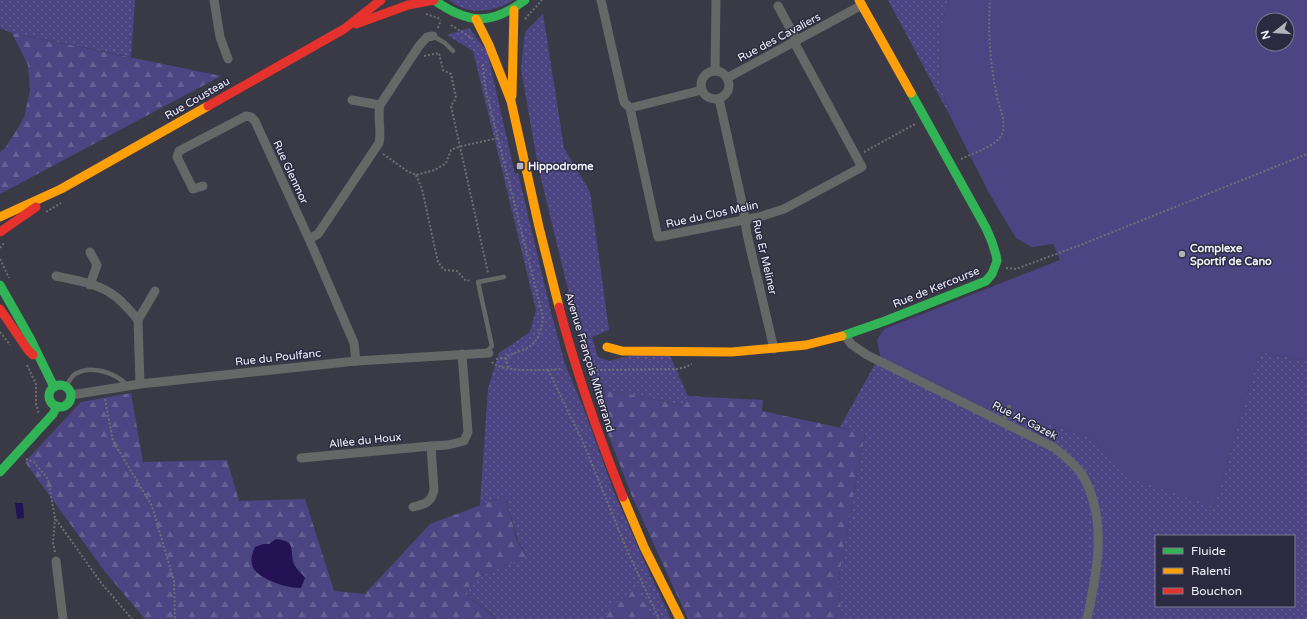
<svg xmlns="http://www.w3.org/2000/svg" width="1307" height="619" font-family="'Varela Round',sans-serif">
<defs>
<pattern id="grass-dots" width="8" height="8" patternUnits="userSpaceOnUse"><rect width="8" height="8" fill="#4d4583"/><path d="M2 2h.1M6 6h.1" fill="none" stroke="#676095" stroke-width="1.8" stroke-linecap="round"/></pattern>
<pattern id="forest-firs" width="22" height="20" patternUnits="userSpaceOnUse"><rect width="22" height="20" fill="#4d4583"/><path d="M5 1l3.5 6h-7zM16 11l3.5 6h-7z" fill="#676095"/></pattern>
</defs>
<rect width="100%" height="100%" fill="#3a3946"/>
<g fill="url(#grass-dots)" fill-rule="evenodd">
<polygon points="0,0 135,0 131,57 12,33 0,28"/>
<path d="M 449,0 L 514,0 C 495,12 467,16 449,0 Z"/>
<polygon points="888,0 948,0 940,37 941,86 951,118"/>
<polygon points="543,14 564,148 590,192 609,330 592,337 598,357 609,361 666,347 688,396 683,405 594,387 572,306 538,166 521,69 525,32"/>
<polygon points="469,28 487,51 515,174 518,173 551,312 565,364 585,412 614,492 645,563 671,619 652,619 637,588 606,615 604,619 498,619 495,617 464,593 476,578 527,556 518,541 505,496 480,505 488,388 499,353 530,332 536,310 473,51 447,35"/>
<path d="M 1260,352 L 1307,361 L 1307,619 L 842,619 L 838,581 L 865,434 L 840,427 L 880,355 L 990,410 L 1001,404 L 1052,425 L 1093,438 L 1116,466 L 1214,507 ZM 1156,536 L 1294,536 L 1294,606 L 1156,606 Z"/>
</g>
<g fill="url(#forest-firs)">
<polygon points="12,33 221,76 0,194 0,152 6,147 24,118 30,91 28,65"/>
<polygon points="594,387 682,405 688,396 763,400 762,411 865,433 838,581 842,619 688,619 631,494 605,426"/>
<polygon points="131,393 143,462 227,460 239,501 305,499 334,591 365,594 430,524 505,496 517,541 527,556 476,578 464,593 494,617 498,619 145,619 106,573 25,462 81,402"/>
<path d="M 637,587 L 652,619 L 604,619 C 609,607 626,595 637,587 Z"/>
</g>
<path fill="#4d4583" fill-rule="evenodd" d="M 948,0 L 1307,0 L 1307,361 L 1260,352 L 1214,507 L 1137,481 L 1116,466 L 1093,438 L 1052,425 L 1001,404 L 990,410 L 880,355 L 877,340 L 884,329 L 1060,260 L 1053,244 L 1032,247 L 1016,238 L 989,193 L 951,118 L 941,86 L 940,37 ZM 1263,20 L 1287,20 L 1287,44 L 1263,44 Z"/>
<g fill="#241354">
<polygon points="15,503 23,503 24,518 17,519"/>
<path d="M 276,539 C 299,541 288,553 295,566 C 298,571 303,574 305,578 L 301,588 C 289,588 281,585 271,581 C 255,574 246,566 255,547 L 263,544 L 269,544 Z"/>
</g>
<g fill="none" stroke-linecap="round" stroke-linejoin="round">
<g stroke="#6e6f71" stroke-width="2" stroke-dasharray="2 2" stroke-linecap="butt">
<polyline points="426,14 441,19"/>
<polyline points="525,19 542,0"/>
<polyline points="451,25 473,39"/>
<polyline points="438,28 441,20"/>
<polyline points="424,56 439,53 443,70 451,74 456,98 451,106 488,273"/>
<path d="M 483,64 L 485,87 L 543,317 C 541,332 538,344 523,350 C 516,353 511,353 506,358 L 508,368"/>
<polyline points="864,152 915,124"/>
<polyline points="383,154 407,171 416,175 435,170 446,163 451,150 458,147 498,138"/>
<path d="M 961,159 C 972,154 998,145 1002,134 C 1006,123 1001,111 998,101 C 990,67 988,35 990,0"/>
<polyline points="416,175 422,189 438,262 444,270 457,271 466,281 470,280"/>
<polyline points="46,212 61,203"/>
<polyline points="0,248 4,243"/>
<polyline points="0,259 9,278"/>
<polyline points="1006,268 1016,269 1083,244 1307,154"/>
<polyline points="0,332 10,345"/>
<polyline points="496,359 505,358"/>
<path d="M 492,362 C 501,373 547,370 561,369"/>
<polyline points="27,365 36,384 36,404 39,414"/>
<polyline points="548,370 583,442 627,550 659,619"/>
<polyline points="596,370 677,369 686,367 692,364"/>
<polyline points="105,399 113,441 152,506 174,581 175,619"/>
<polyline points="26,459 34,462 48,479 55,518 102,584 132,619"/>
<polyline points="55,552 53,543 55,519"/>
</g>
<g stroke="#656866" stroke-width="4.5">
<polyline points="433,36 445,43 453,51"/>
<polyline points="485,353 492,346 478,282 504,277"/>
<path d="M 66,386 C 68,383 71,377 75,374 C 92,364 115,373 127,385"/>
<polyline points="1003,422 1009,407"/>
</g>
<g stroke="#656866" stroke-width="9">
<polyline points="214,0 220,37 228,59"/>
<polyline points="601,0 624,102 630,108 658,237 759,217 784,209 862,167 794,42"/>
<polyline points="778,6 797,41"/>
<polyline points="715,71 716,0"/>
<circle cx="715" cy="85" r="14"/>
<polyline points="727,78 862,5"/>
<polyline points="719,99 743,207 747,234 774,349"/>
<polyline points="352,100 380,105"/>
<polyline points="630,108 702,90"/>
<polyline points="203,186 193,189 177,157 179,151 246,116 251,117 255,121 309,239 354,343 356,361"/>
<path d="M 309,239 L 318,234 L 379,143 C 382,130 377,118 380,105 L 419,46 L 427,37 L 433,36"/>
<polyline points="90,252 97,265 90,285"/>
<path d="M 56,276 C 75,280 96,283 112,294 C 123,301 130,311 138,320"/>
<path d="M 845,335 L 851,344 L 867,355 L 1055,448 C 1065,457 1076,465 1083,476 C 1108,520 1097,573 1087,619"/>
<polyline points="140,384 138,320 155,291"/>
<polyline points="71,395 140,384 356,361 489,353"/>
<polyline points="301,458 431,446 448,445 464,441 468,432 462,354"/>
<path d="M 413,507 C 425,504 431,503 434,490 L 431,446"/>
<polyline points="56,561 63,619"/>
</g>
<g stroke="#30b455" stroke-width="9">
<path d="M 434,0 C 468,24 491,26 525,0"/>
<polyline points="0,285 30,338 54,387"/>
<polyline points="842,336 885,321 986,281 992,274 997,261 996,255 992,242 986,228 911,93"/>
<circle cx="60" cy="396" r="11"/>
<polyline points="0,472 53,414 57,406"/>
</g>
<g stroke="#ff9f0a" stroke-width="9">
<polyline points="859,0 911,93"/>
<polyline points="476,19 489,45 511,101 539,227 559,307"/>
<polyline points="512,96 514,10"/>
<polyline points="0,217 61,189 208,106"/>
<polyline points="607,347 622,351 732,352 806,345 842,336"/>
<polyline points="623,497 644,547 680,619"/>
</g>
<g stroke="#e5322d" stroke-width="9">
<polyline points="356,24 408,5 434,0"/>
<polyline points="208,106 344,29 381,0"/>
<polyline points="0,232 36,207"/>
<path d="M 559,307 C 576,371 598,435 623,497"/>
<polyline points="0,309 28,350 33,355"/>
</g>
</g>
<g fill="#b3b2bd" stroke="#2b2a40" stroke-width="1.5">
<rect x="516" y="162" width="8" height="8" rx="2"/>
<circle cx="1182" cy="254" r="4"/>
</g>
<g text-anchor="middle" stroke-width="3" stroke-linejoin="round" paint-order="stroke">
<g font-size="11" fill="#f4f3fd" stroke="#2b2a40">
<text transform="translate(779 37) rotate(-28)" y="4">Rue des Cavaliers</text>
<text transform="translate(197 98) rotate(-30)" y="4">Rue Cousteau</text>
<text transform="translate(291 172) rotate(65)" y="4">Rue Glenmor</text>
<text transform="translate(712 214) rotate(-12)" y="4">Rue du Clos Melin</text>
<text transform="translate(765 257) rotate(77)" y="4">Rue Er Meliner</text>
<text transform="translate(936 287) rotate(-22)" y="4">Rue de Kercourse</text>
<text transform="translate(278 357) rotate(-6)" y="4">Rue du Poulfanc</text>
<text transform="translate(590 362) rotate(73)" y="4">Avenue François Mitterrand</text>
<text transform="translate(1025 420) rotate(27)" y="4">Rue Ar Gazek</text>
<text transform="translate(365 440) rotate(-6)" y="4">Allée du Houx</text>
</g>
<g font-size="11" font-weight="bold" fill="#f4f3fd" stroke="#2b2a40" text-anchor="start">
<text x="528" y="170">Hippodrome</text>
<text x="1190" y="252">Complexe<tspan x="1190" dy="13">Sportif de Cano</tspan></text>
</g>
</g>
<rect x="1155" y="535" width="140" height="72" fill="#2b2a40" stroke="#7b7a8c"/>
<rect x="1163" y="548" width="20" height="6" fill="#30b455" stroke="#7b7a8c"/>
<text x="1191" y="555" font-size="12" fill="#f4f3fd">Fluide</text>
<rect x="1163" y="568" width="20" height="6" fill="#ff9f0a" stroke="#7b7a8c"/>
<text x="1191" y="575" font-size="12" fill="#f4f3fd">Ralenti</text>
<rect x="1163" y="588" width="20" height="6" fill="#e5322d" stroke="#7b7a8c"/>
<text x="1191" y="595" font-size="12" fill="#f4f3fd">Bouchon</text>
<g transform="translate(1275 32) rotate(253)"><circle r="19" fill="#2b2a40" stroke="#7b7a8c"/>
<path d="M0-3L7 15L0 10L-7 15Z" fill="#b3b2bd"/>
<text y="-6" font-size="11" font-weight="bold" text-anchor="middle" fill="#f4f3fd">N</text>
</g>
</svg>
